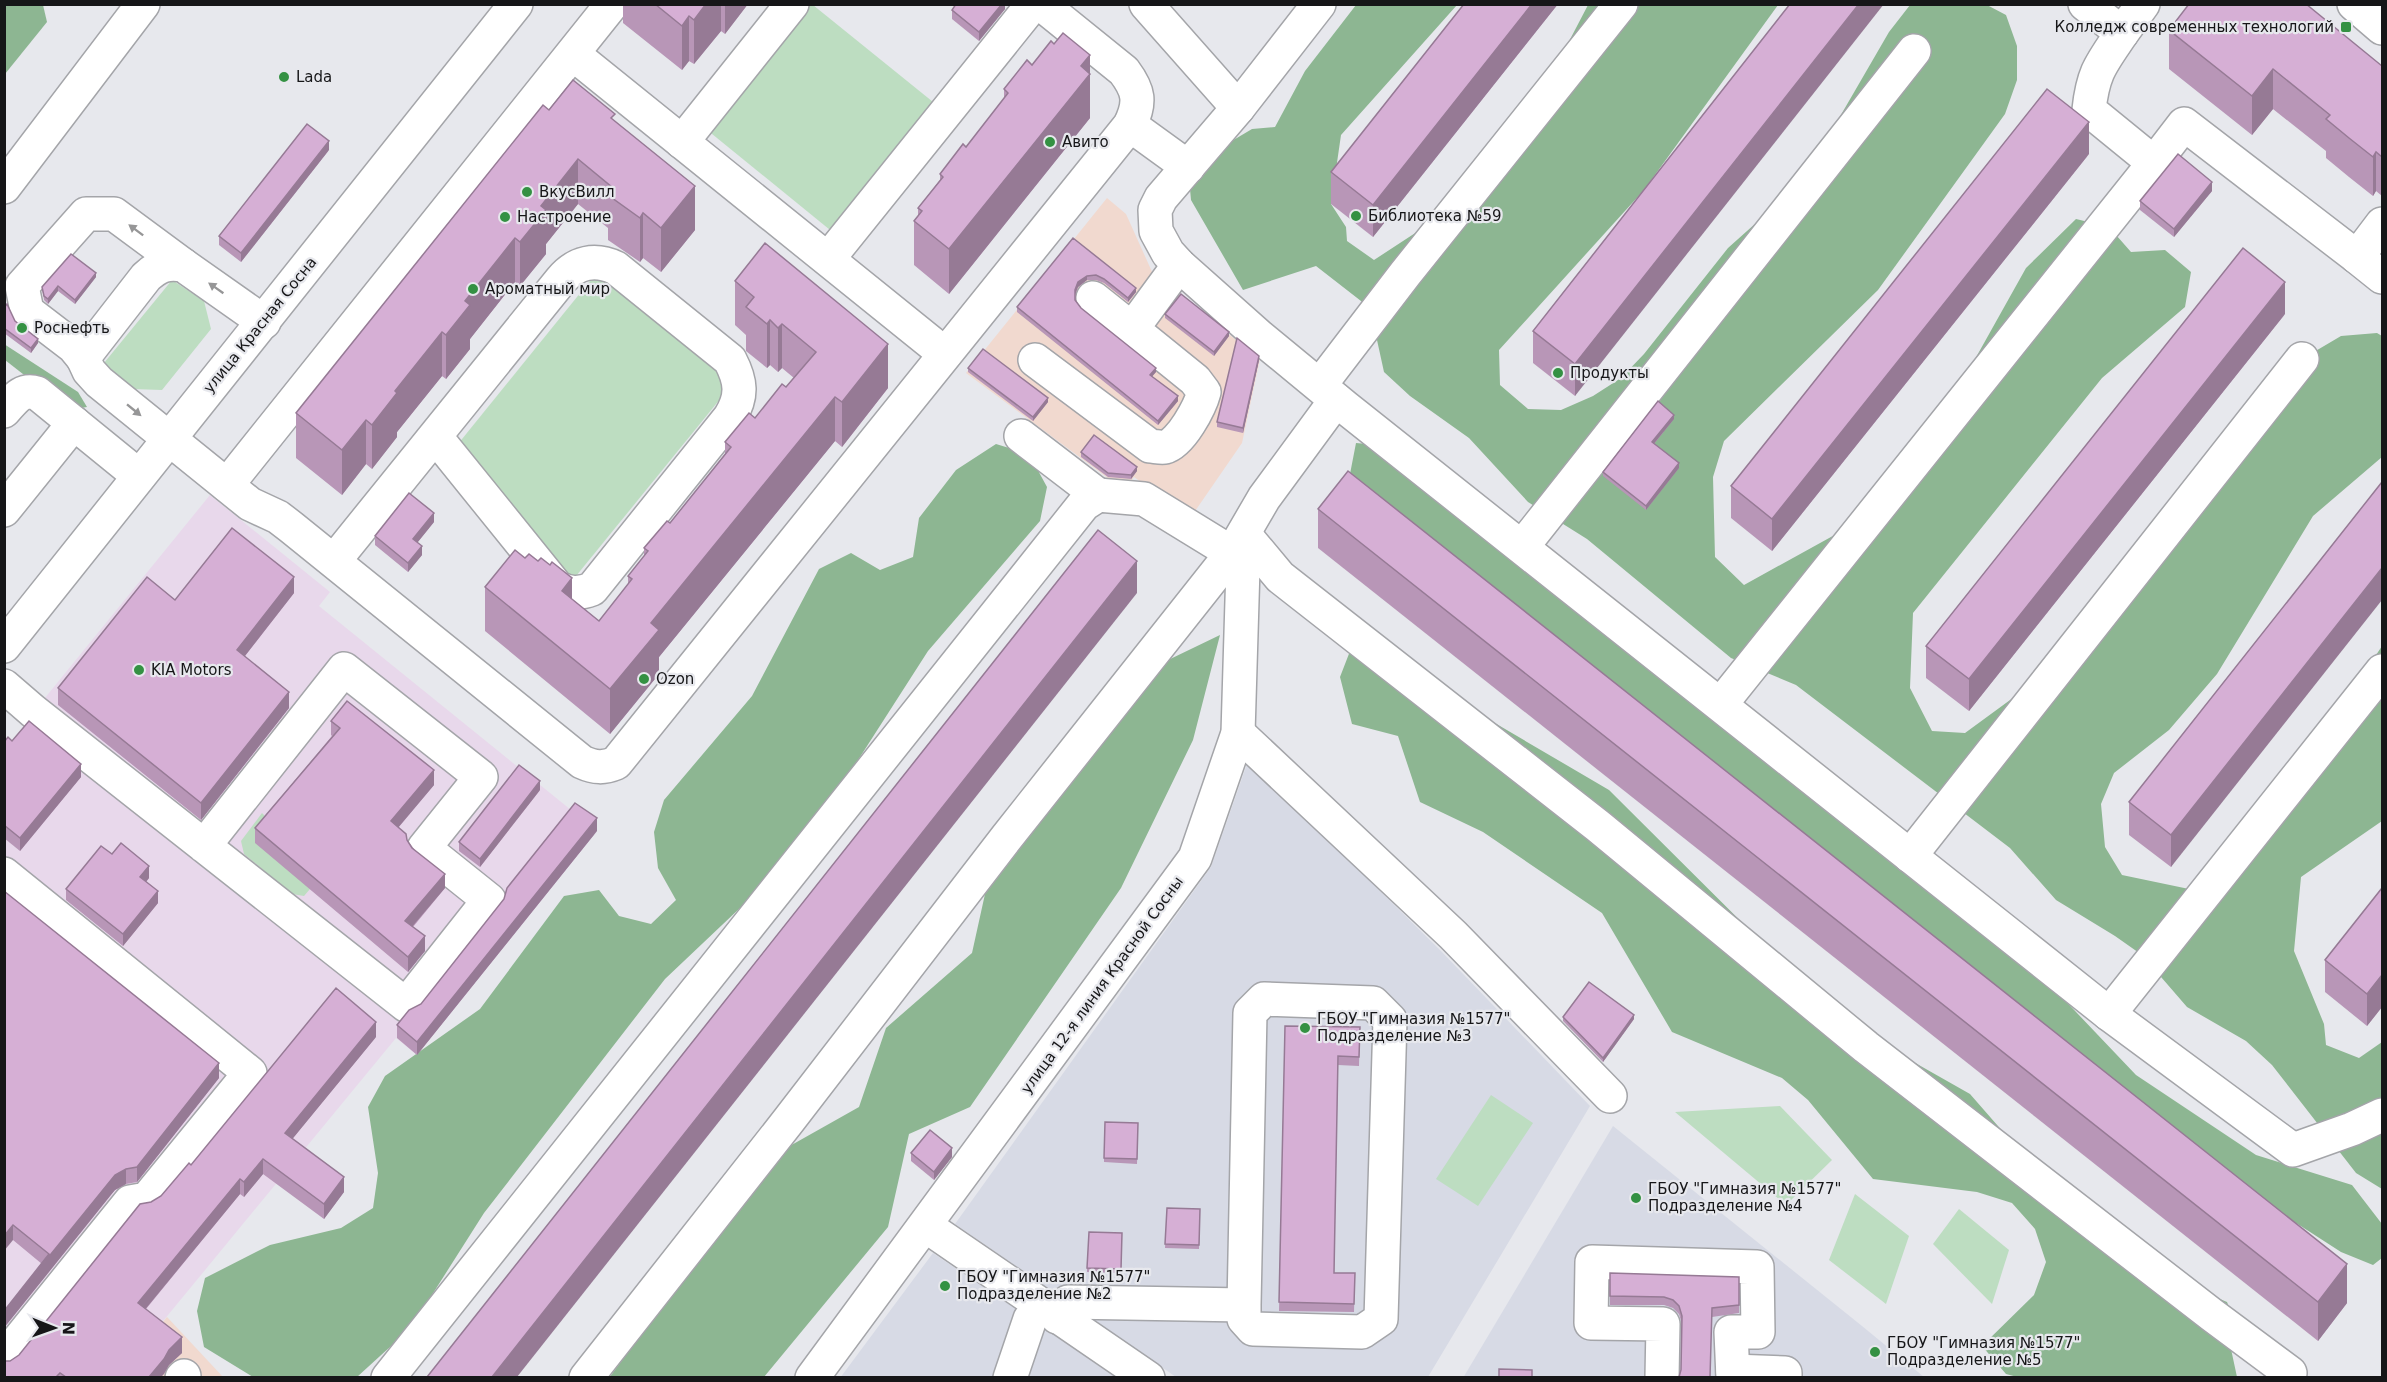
<svg xmlns="http://www.w3.org/2000/svg" width="2387" height="1382" font-family="'DejaVu Sans',sans-serif">
<rect width="100%" height="100%" fill="#e7e8ed"/>
<polygon fill="#e8d8eb" points="210,495 330,592 319,606 597,831 417,1055 396,1038 117,1377 5,1378 5,755 29,734 27,720"/>
<g fill="#f1d9cf">
<polygon points="1107,198 1126,214 1153,274 1260,359 1242,443 1191,517 1134,477 1124,490 966,373"/>
<polygon points="167,1317 223,1377 117,1378"/>
</g>
<g fill="#d7dae5">
<polygon points="1248,761 1440,950 1590,1106 1428,1377 1176,1377 955,1224 1211,867"/>
<polygon points="1613,1126 1862,1326 1924,1377 1463,1378"/>
<polygon points="933,1253 1116,1377 840,1378"/>
</g>
<g fill="#bdddc1">
<polygon points="798,5 813,5 938,106 835,234 701,125"/>
<polygon points="598,271 734,382 572,581 458,444"/>
<polygon points="172,280 204,301 211,329 162,390 132,389 104,363"/>
<polygon points="262,813 272,823 310,889 304,896 292,894 244,854 241,841"/>
<polygon points="1491,1095 1533,1123 1478,1206 1436,1179"/>
<polygon points="1780,1106 1832,1160 1786,1205 1675,1112"/>
<polygon points="1855,1194 1909,1236 1886,1304 1829,1260"/>
<polygon points="1959,1209 2009,1250 1992,1304 1933,1244"/>
</g>
<g fill="#8db692">
<polygon points="5,4 43,5 47,22 5,74"/>
<polygon points="1356,5 1457,5 1341,135 1331,204 1346,227 1347,241 1374,260 1429,224 1542,93 1588,5 1778,5 1644,190 1499,350 1500,385 1528,409 1561,410 1593,396 1621,378 1644,354 1728,248 1802,182 1889,32 1910,5 1987,5 2006,15 2017,46 2017,80 2005,114 1878,290 1724,441 1713,477 1715,557 1744,585 1878,511 1904,486 2026,268 2076,219 2109,227 2131,252 2165,250 2191,272 2185,307 2102,378 1913,613 1910,688 1932,731 1965,733 2047,673 2302,359 2341,336 2377,333 2382,336 2382,457 2313,516 2217,674 2169,730 2114,773 2101,804 2105,847 2122,875 2189,889 2285,793 2382,646 2382,821 2301,877 2294,951 2324,1024 2326,1045 2359,1058 2382,1042 2382,1189 2356,1173 2272,1065 2246,1041 2187,1007 2142,955 2115,936 2056,900 2010,848 1796,685 1731,658 1587,539 1528,502 1469,438 1410,396 1384,372 1370,308 1316,266 1243,290 1191,200 1188,167 1252,129 1275,127 1305,71"/>
<polygon points="4,344 78,392 87,407 69,410 5,360"/>
<polygon points="1356,443 1390,446 1939,868 2136,1075 2256,1155 2352,1185 2382,1224 2382,1258 2373,1265 2341,1252 2129,1115 1350,474"/>
<polygon points="996,444 1029,454 1047,487 1040,521 928,651 799,852 665,979 484,1213 423,1309 402,1336 357,1377 253,1377 204,1347 197,1311 205,1278 270,1245 341,1228 373,1208 378,1173 368,1107 385,1076 480,1009 564,896 599,890 619,916 651,924 676,900 658,868 654,832 664,800 752,696 819,569 851,553 880,570 913,557 919,518 956,470"/>
<polygon points="1220,635 1193,740 1121,888 970,1107 909,1134 888,1227 764,1377 609,1378 772,1156 859,1107 886,1028 972,953 985,894 1164,662"/>
<polygon points="1352,646 1447,695 1609,790 1814,994 1873,1039 1970,1094 2108,1252 2227,1302 2240,1335 2231,1349 2237,1377 2021,1378 2006,1374 1982,1346 2034,1295 2046,1262 2035,1229 2012,1203 1977,1192 1873,1179 1808,1100 1782,1078 1672,1032 1602,913 1483,832 1420,802 1398,736 1352,724 1340,677"/>
</g>
<g fill="none" stroke-linecap="round" stroke-linejoin="round">
<g stroke="#a4a5a9" stroke-width="36">
<g id="minor">
<polyline points="1146,4 1238,108"/>
<polyline points="1319,4 1238,108 1161,198 1155,210 1156,231 1168,253 1179,265 1260,337 1345,407 2109,1014 2293,1150 2352,1129 2382,1115"/>
<path d="M 2085,4 L 2122,33 C 2101,64 2093,72 2089,110 L 2154,163 L 2184,124 L 2357,257"/>
<polyline points="2354,4 2382,28"/>
<polyline points="2122,33 2143,4"/>
<polyline points="573,54 945,354"/>
<polyline points="1130,125 1188,167"/>
<polyline points="682,142 792,4"/>
<polyline points="4,187 143,4"/>
<polyline points="2382,224 2357,257 2382,277"/>
<polyline points="828,259 1033,4"/>
<polyline points="1093,298 1132,329"/>
<path d="M 264,322 L 183,265 C 166,263 159,265 146,277 L 83,358 L 89,371 L 99,382 L 250,504 L 278,517 L 291,527 L 582,762 C 595,768 604,768 616,763 L 1130,125 C 1141,102 1139,91 1124,71 L 1041,4"/>
<polyline points="83,358 74,347 27,311 22,286 86,214 114,214 183,265"/>
<path d="M 1035,360 L 1150,446 C 1154,446 1161,448 1165,447 C 1181,443 1200,407 1204,392 L 1195,380 L 1132,329 L 1179,265"/>
<polyline points="1320,385 1405,274 1621,4"/>
<path d="M 4,411 C 14,400 21,388 37,393 L 139,476"/>
<polyline points="1021,436 1098,495"/>
<polyline points="227,485 612,4"/>
<polyline points="4,510 74,423"/>
<polyline points="1244,534 1280,577 1598,826 1866,1047 2212,1315 2290,1373"/>
<polyline points="1522,547 1914,51"/>
<path d="M 334,561 L 561,280 C 576,262 595,258 616,268 L 730,360 C 741,381 743,396 730,417 L 592,589 C 579,594 569,594 557,587 L 435,436"/>
<polyline points="4,646 516,4"/>
<polyline points="4,686 33,711 406,1005 489,900 424,848 481,777 344,669 204,846"/>
<polyline points="1721,704 2154,163"/>
<polyline points="1238,733 1453,935 1610,1096"/>
<polyline points="1910,856 2302,359"/>
<polyline points="4,874 250,1073 147,1199 130,1202 4,1358"/>
<polyline points="2109,1014 2382,671"/>
<polyline points="926,1226 1148,1378"/>
<polyline points="1057,1317 1068,1302 1244,1305 1244,1319 1253,1329 1362,1332 1381,1319 1390,1020 1373,1003 1264,999 1250,1013 1244,1305"/>
<polyline points="1733,1371 1785,1373 1785,1378"/>
<polyline points="182,1378 184,1376"/>
<polyline points="388,1378 1084,504 1098,495 1144,499 1232,553"/>
<polyline points="586,1378 789,1120 1007,837 1232,553 1264,498 1336,400"/>
<polyline points="812,1378 1195,858 1238,733 1244,534"/>
<polyline points="1010,1378 1030,1319 1040,1305"/>
<polyline points="1662,1378 1663,1324 1591,1323 1592,1262 1757,1267 1758,1332 1731,1332 1733,1378"/>
</g>
</g>
<use href="#minor" stroke="#fff" stroke-width="33"/>
</g>
<g fill="#b896b7">
<polygon points="623,4 748,4 725,34 721,31 694,64 689,61 682,70 623,23"/>
<polygon points="1005,4 1005,9 979,41 952,19 952,10"/>
<polygon points="1464,4 1558,4 1373,237 1331,204 1331,172"/>
<polygon points="1790,4 1575,396 1533,363 1533,331"/>
<polygon points="2169,30 2382,66 2382,196 2376,191 2373,196 2349,177 2326,158 2326,151 2273,109 2252,135 2169,69"/>
<polygon points="1054,44 1090,55 1090,118 949,294 914,265 914,221 918,216 918,208 940,180 940,174 966,147 1004,99 1004,89 1032,65"/>
<polygon points="615,121 695,230 661,272 643,258 640,262 608,240 608,228 578,204 546,244 546,254 520,286 515,282 470,339 470,349 446,379 442,376 397,432 397,437 372,469 366,464 342,495 296,458 296,413"/>
<polygon points="329,150 241,262 219,245 219,236"/>
<polygon points="2089,154 1772,551 1731,518 1731,486"/>
<polygon points="2212,191 2174,237 2140,210 2140,201"/>
<polygon points="1073,238 1136,292 1128,302 1104,283 1096,280 1087,280 1078,287 1075,294 1075,300 1081,308 1156,372 1152,376 1178,401 1158,425 1017,312 1017,307"/>
<polygon points="96,277 75,304 58,291 48,304 44,300 42,287"/>
<polygon points="735,281 888,388 842,447 835,441 659,657 659,674 610,734 485,631 485,587 572,599 599,621 628,585 628,576 644,556 644,548 670,523 725,455 725,442 755,418 786,387 794,378 782,368 778,372 770,365 767,368 746,351 746,335 735,325"/>
<polygon points="4,308 15,321 38,343 31,353 4,333"/>
<polygon points="1165,314 1229,336 1214,356 1165,318"/>
<polygon points="2285,314 1969,711 1926,678 1926,646"/>
<polygon points="1259,360 1243,433 1217,427 1217,422"/>
<polygon points="968,368 1048,402 1033,421 968,372"/>
<polygon points="1674,419 1654,444 1679,468 1646,510 1603,476 1603,472"/>
<polygon points="1081,452 1137,471 1131,479 1108,477 1081,457"/>
<polygon points="2382,482 2171,867 2129,835 2129,802"/>
<polygon points="1318,509 2347,1303 2318,1341 1318,548"/>
<polygon points="434,522 417,543 422,555 408,572 375,545 375,536"/>
<polygon points="294,593 245,656 289,708 201,820 58,705 58,688 175,600"/>
<polygon points="331,721 434,785 398,828 407,840 445,888 413,927 425,951 408,972 255,843 255,828 332,736 331,735"/>
<polygon points="12,741 81,777 20,851 4,838 4,742"/>
<polygon points="540,790 480,867 459,851 459,842"/>
<polygon points="597,831 417,1055 397,1038 397,1025 421,1004"/>
<polygon points="112,854 149,878 146,882 158,903 123,946 66,900 66,889"/>
<polygon points="2382,888 2382,1007 2367,1026 2325,992 2325,960"/>
<polygon points="4,891 219,1078 137,1182 126,1184 115,1190 42,1264 13,1240"/>
<polygon points="1563,1017 1634,1019 1603,1062 1563,1021"/>
<polygon points="1285,1026 1360,1027 1359,1066 1338,1065 1334,1273 1355,1273 1354,1312 1279,1311"/>
<polygon points="376,1037 292,1139 344,1192 324,1219 263,1174 244,1197 240,1194 146,1309 182,1353 169,1365 161,1377 4,1377 10,1361 19,1355 151,1202 161,1196 191,1165"/>
<polygon points="1138,1123 1137,1164 1104,1162 1104,1158"/>
<polygon points="911,1153 952,1157 934,1180 911,1161"/>
<polygon points="1167,1208 1200,1209 1199,1249 1165,1248"/>
<polygon points="1122,1233 1121,1273 1087,1272 1087,1268"/>
<polygon points="1610,1273 1739,1277 1739,1313 1712,1317 1681,1370 1682,1324 1679,1314 1673,1308 1664,1305 1610,1305"/>
</g>
<g fill="#967a95">
<polygon points="706,4 721,4 721,31 694,64 694,20"/>
<polygon points="725,4 748,4 725,34"/>
<polygon points="1002,4 1005,4 1005,9 979,41 979,32"/>
<polygon points="1532,4 1558,4 1373,237 1373,205"/>
<polygon points="1859,4 1884,4 1575,396 1575,364"/>
<polygon points="689,16 689,61 682,70 682,26"/>
<polygon points="1090,55 1090,118 949,294 949,249 1081,66"/>
<polygon points="2273,69 2273,109 2252,135 2252,96"/>
<polygon points="2089,122 2089,154 1772,551 1772,519"/>
<polygon points="329,141 329,150 241,262 241,253"/>
<polygon points="2376,152 2376,191 2373,196 2373,157"/>
<polygon points="578,159 578,204 546,244 546,254 520,286 520,242 541,206"/>
<polygon points="2212,182 2212,191 2174,237 2174,229"/>
<polygon points="695,186 695,230 661,272 661,228"/>
<polygon points="643,213 643,258 640,262 640,218"/>
<polygon points="515,238 515,282 470,339 470,349 446,379 446,335 465,301"/>
<polygon points="96,273 96,277 75,304 75,300"/>
<polygon points="1087,276 1087,280 1078,287 1075,295 1075,290 1078,282"/>
<polygon points="2285,282 2285,314 1969,711 1969,679"/>
<polygon points="58,286 58,291 48,304 48,299"/>
<polygon points="1136,288 1136,292 1128,302 1128,298"/>
<polygon points="770,320 770,365 767,368 767,324"/>
<polygon points="782,324 782,368 778,372 778,328"/>
<polygon points="442,332 442,376 397,432 397,437 372,469 372,425 395,391"/>
<polygon points="1229,332 1229,336 1214,356 1214,352"/>
<polygon points="38,339 38,343 31,353 31,348"/>
<polygon points="888,344 888,388 842,447 842,402"/>
<polygon points="1259,356 1259,360 1243,433 1243,428"/>
<polygon points="1156,368 1156,372 1150,379 1150,375"/>
<polygon points="1178,396 1178,401 1158,425 1158,421"/>
<polygon points="835,397 835,441 659,657 659,674 610,734 610,689 651,623"/>
<polygon points="1048,398 1048,402 1033,421 1033,417"/>
<polygon points="1674,415 1674,419 1652,446 1652,442"/>
<polygon points="366,420 366,464 342,495 342,450"/>
<polygon points="1679,463 1679,468 1646,510 1646,506"/>
<polygon points="1137,467 1137,471 1131,479 1131,475"/>
<polygon points="434,513 434,522 413,548 413,539"/>
<polygon points="422,546 422,555 408,572 408,563"/>
<polygon points="1137,561 1137,593 517,1377 492,1377"/>
<polygon points="2382,568 2382,600 2171,867 2171,835"/>
<polygon points="294,577 294,593 237,666 237,650"/>
<polygon points="572,578 572,622 562,591"/>
<polygon points="289,692 289,708 201,820 201,803"/>
<polygon points="81,764 81,777 20,851 20,838"/>
<polygon points="434,770 434,785 391,836 391,821"/>
<polygon points="540,781 540,790 480,867 480,859"/>
<polygon points="597,818 597,831 417,1055 417,1042"/>
<polygon points="149,866 149,878 140,889 140,877"/>
<polygon points="445,874 445,888 405,935 405,921"/>
<polygon points="158,891 158,903 123,946 123,934"/>
<polygon points="425,936 425,951 408,972 408,957"/>
<polygon points="2382,975 2382,1007 2367,1026 2367,994"/>
<polygon points="1634,1015 1634,1019 1603,1062 1603,1058"/>
<polygon points="376,1022 376,1037 285,1148 285,1133"/>
<polygon points="219,1063 219,1078 137,1182 137,1167"/>
<polygon points="952,1148 952,1157 934,1180 934,1172"/>
<polygon points="263,1159 263,1174 244,1197 244,1182"/>
<polygon points="126,1169 126,1184 115,1190 4,1328 4,1312 115,1175"/>
<polygon points="344,1177 344,1192 324,1219 324,1204"/>
<polygon points="240,1179 240,1194 138,1318 138,1303"/>
<polygon points="13,1225 13,1240 4,1251 4,1236"/>
<polygon points="2347,1264 2347,1303 2318,1341 2318,1302"/>
<polygon points="182,1337 182,1353 169,1365 164,1374 161,1377 149,1377 169,1350"/>
</g>
<g fill="#d6afd5" stroke="#967a95" stroke-width="1.5">
<polygon points="655,4 706,4 694,20 689,16 682,26"/>
<polygon points="956,4 1002,4 979,32 952,10"/>
<polygon points="1464,4 1532,4 1373,205 1331,172"/>
<polygon points="1790,4 1859,4 1575,364 1533,331"/>
<polygon points="2189,4 2306,4 2382,66 2382,157 2376,152 2373,157 2349,138 2326,119 2330,115 2273,69 2252,96 2169,30"/>
<polygon points="1063,33 1090,55 1081,66 1090,74 949,249 914,221 922,211 918,208 943,177 940,174 963,144 966,147 1008,93 1004,89 1027,60 1032,65 1051,41 1054,44"/>
<polygon points="573,80 615,114 611,118 695,186 661,228 643,213 640,218 608,195 613,188 578,159 541,206 546,210 520,242 515,238 465,301 470,305 446,335 442,332 395,391 397,393 372,425 366,420 342,450 296,413 543,105 549,110"/>
<polygon points="2047,89 2089,122 1772,519 1731,486"/>
<polygon points="307,124 329,141 241,253 219,236"/>
<polygon points="2178,154 2212,182 2174,229 2140,201"/>
<polygon points="1073,238 1136,288 1128,298 1104,279 1096,275 1087,276 1078,282 1075,290 1075,300 1081,308 1156,368 1150,375 1178,396 1158,421 1017,307"/>
<polygon points="765,243 888,344 842,402 835,397 651,623 659,630 610,689 485,587 515,550 525,558 529,554 538,561 541,558 550,565 552,562 572,578 562,591 599,621 632,579 628,576 648,551 644,548 667,521 670,523 731,447 725,442 749,413 755,418 782,384 786,387 816,352 782,324 778,328 770,320 767,324 746,307 754,297 735,281"/>
<polygon points="2243,248 2285,282 1969,679 1926,646"/>
<polygon points="71,254 96,273 75,300 58,286 48,299 44,296 42,287"/>
<polygon points="1181,294 1229,332 1214,352 1165,314"/>
<polygon points="7,304 15,321 38,339 31,348 4,328 4,308"/>
<polygon points="1237,338 1259,356 1243,428 1217,422"/>
<polygon points="983,349 1048,398 1033,417 968,368"/>
<polygon points="1658,401 1674,415 1652,442 1679,463 1646,506 1603,472"/>
<polygon points="1094,435 1137,467 1131,475 1108,473 1081,452"/>
<polygon points="1348,471 2347,1264 2318,1302 1318,509"/>
<polygon points="2382,482 2382,568 2171,835 2129,802"/>
<polygon points="409,493 434,513 413,539 422,546 408,563 375,536"/>
<polygon points="232,528 294,577 237,650 289,692 201,803 58,688 147,577 175,600"/>
<polygon points="1098,530 1137,561 492,1377 427,1377"/>
<polygon points="347,701 434,770 391,821 406,834 407,840 412,848 445,874 405,921 425,936 408,957 255,828 340,728 331,721"/>
<polygon points="29,721 81,764 20,838 4,825 4,742 8,737 12,741"/>
<polygon points="519,765 540,781 480,859 459,842"/>
<polygon points="575,803 597,818 417,1042 397,1025 409,1010 421,1004 504,899 507,888"/>
<polygon points="121,843 149,866 140,877 158,891 123,934 66,889 101,846 112,854"/>
<polygon points="2382,888 2382,975 2367,994 2325,960"/>
<polygon points="4,891 219,1063 137,1167 126,1169 115,1175 4,1312 4,1311 49,1254 13,1225 4,1236"/>
<polygon points="1589,982 1634,1015 1603,1058 1563,1017"/>
<polygon points="336,988 376,1022 285,1133 344,1177 324,1204 263,1159 244,1182 240,1179 138,1303 182,1337 169,1350 164,1359 149,1377 66,1377 60,1373 56,1377 4,1377 4,1361 10,1361 19,1355 140,1204 151,1202 161,1196 189,1163 191,1165"/>
<polygon points="1285,1026 1360,1027 1359,1057 1338,1056 1334,1273 1355,1273 1354,1304 1279,1302"/>
<polygon points="1105,1122 1138,1123 1137,1159 1104,1158"/>
<polygon points="930,1130 952,1148 934,1172 911,1153"/>
<polygon points="1167,1208 1200,1209 1199,1245 1165,1244"/>
<polygon points="1089,1232 1122,1233 1121,1269 1087,1268"/>
<polygon points="1610,1273 1739,1277 1739,1305 1712,1308 1710,1377 1679,1377 1681,1370 1682,1316 1679,1306 1673,1300 1664,1297 1610,1296"/>
<polygon points="1499,1369 1532,1370 1532,1377 1499,1377"/>
</g>
<defs><path id="oneway-solid" d="M-6-.8H1V-3.2L6.5 0L1 3.2V.8H-6Z" transform="scale(1.5)"/></defs>
<g fill="#969697">
<use href="#oneway-solid" transform="translate(136 230) rotate(-143)"/>
<use href="#oneway-solid" transform="translate(216 288) rotate(-145)"/>
<use href="#oneway-solid" transform="translate(134 410) rotate(39)"/>
</g>
<g fill="#349143" stroke="#e7e8ed" stroke-width="2">
<rect x="2340" y="21" width="12" height="12" rx="3"/>
<circle cx="284" cy="77" r="6"/>
<circle cx="1050" cy="142" r="6"/>
<circle cx="527" cy="192" r="6"/>
<circle cx="1356" cy="216" r="6"/>
<circle cx="505" cy="217" r="6"/>
<circle cx="473" cy="289" r="6"/>
<circle cx="22" cy="328" r="6"/>
<circle cx="1558" cy="373" r="6"/>
<circle cx="139" cy="670" r="6"/>
<circle cx="644" cy="679" r="6"/>
<circle cx="1305" cy="1028" r="6"/>
<circle cx="1636" cy="1198" r="6"/>
<circle cx="945" cy="1286" r="6"/>
<circle cx="1875" cy="1352" r="6"/>
</g>
<g text-anchor="middle" stroke-width="4.5" stroke-linejoin="round" paint-order="stroke">
<g font-size="15" fill="#161618" stroke="#e7e8ed" text-anchor="start">
<text x="2334" y="32" text-anchor="end">Колледж современных технологий</text>
<text x="296" y="82">Lada</text>
<text x="1062" y="147">Авито</text>
<text x="539" y="197">ВкусВилл</text>
<text x="1368" y="221">Библиотека №59</text>
<text x="517" y="222">Настроение</text>
<text x="485" y="294">Ароматный мир</text>
<text x="34" y="333">Роснефть</text>
<text x="1570" y="378">Продукты</text>
<text x="151" y="675">KIA Motors</text>
<text x="656" y="684">Ozon</text>
<text x="1317" y="1024">ГБОУ "Гимназия №1577"<tspan x="1317" dy="17">Подразделение №3</tspan></text>
<text x="1648" y="1194">ГБОУ "Гимназия №1577"<tspan x="1648" dy="17">Подразделение №4</tspan></text>
<text x="957" y="1282">ГБОУ "Гимназия №1577"<tspan x="957" dy="17">Подразделение №2</tspan></text>
<text x="1887" y="1348">ГБОУ "Гимназия №1577"<tspan x="1887" dy="17">Подразделение №5</tspan></text>
</g>
<g font-size="15" fill="#161618" stroke="#e7e8ed">
<text transform="translate(260 325) rotate(-51)" y="5">улица Красная Сосна</text>
<text transform="translate(1102 985) rotate(-54)" y="5">улица 12-я линия Красной Сосны</text>
</g>
</g>
<rect width="2387" height="1382" fill="none" stroke="#161618" stroke-width="12"/>
<g transform="translate(54 1328) rotate(91)" stroke="#e7e8ed" stroke-width="4.5" paint-order="stroke">
<path d="M0-4.5L10 22L0 15L-10 22Z" fill="#161618"/>
<text y="-9" font-size="16" font-weight="bold" text-anchor="middle" fill="#161618">N</text>
</g>
</svg>
